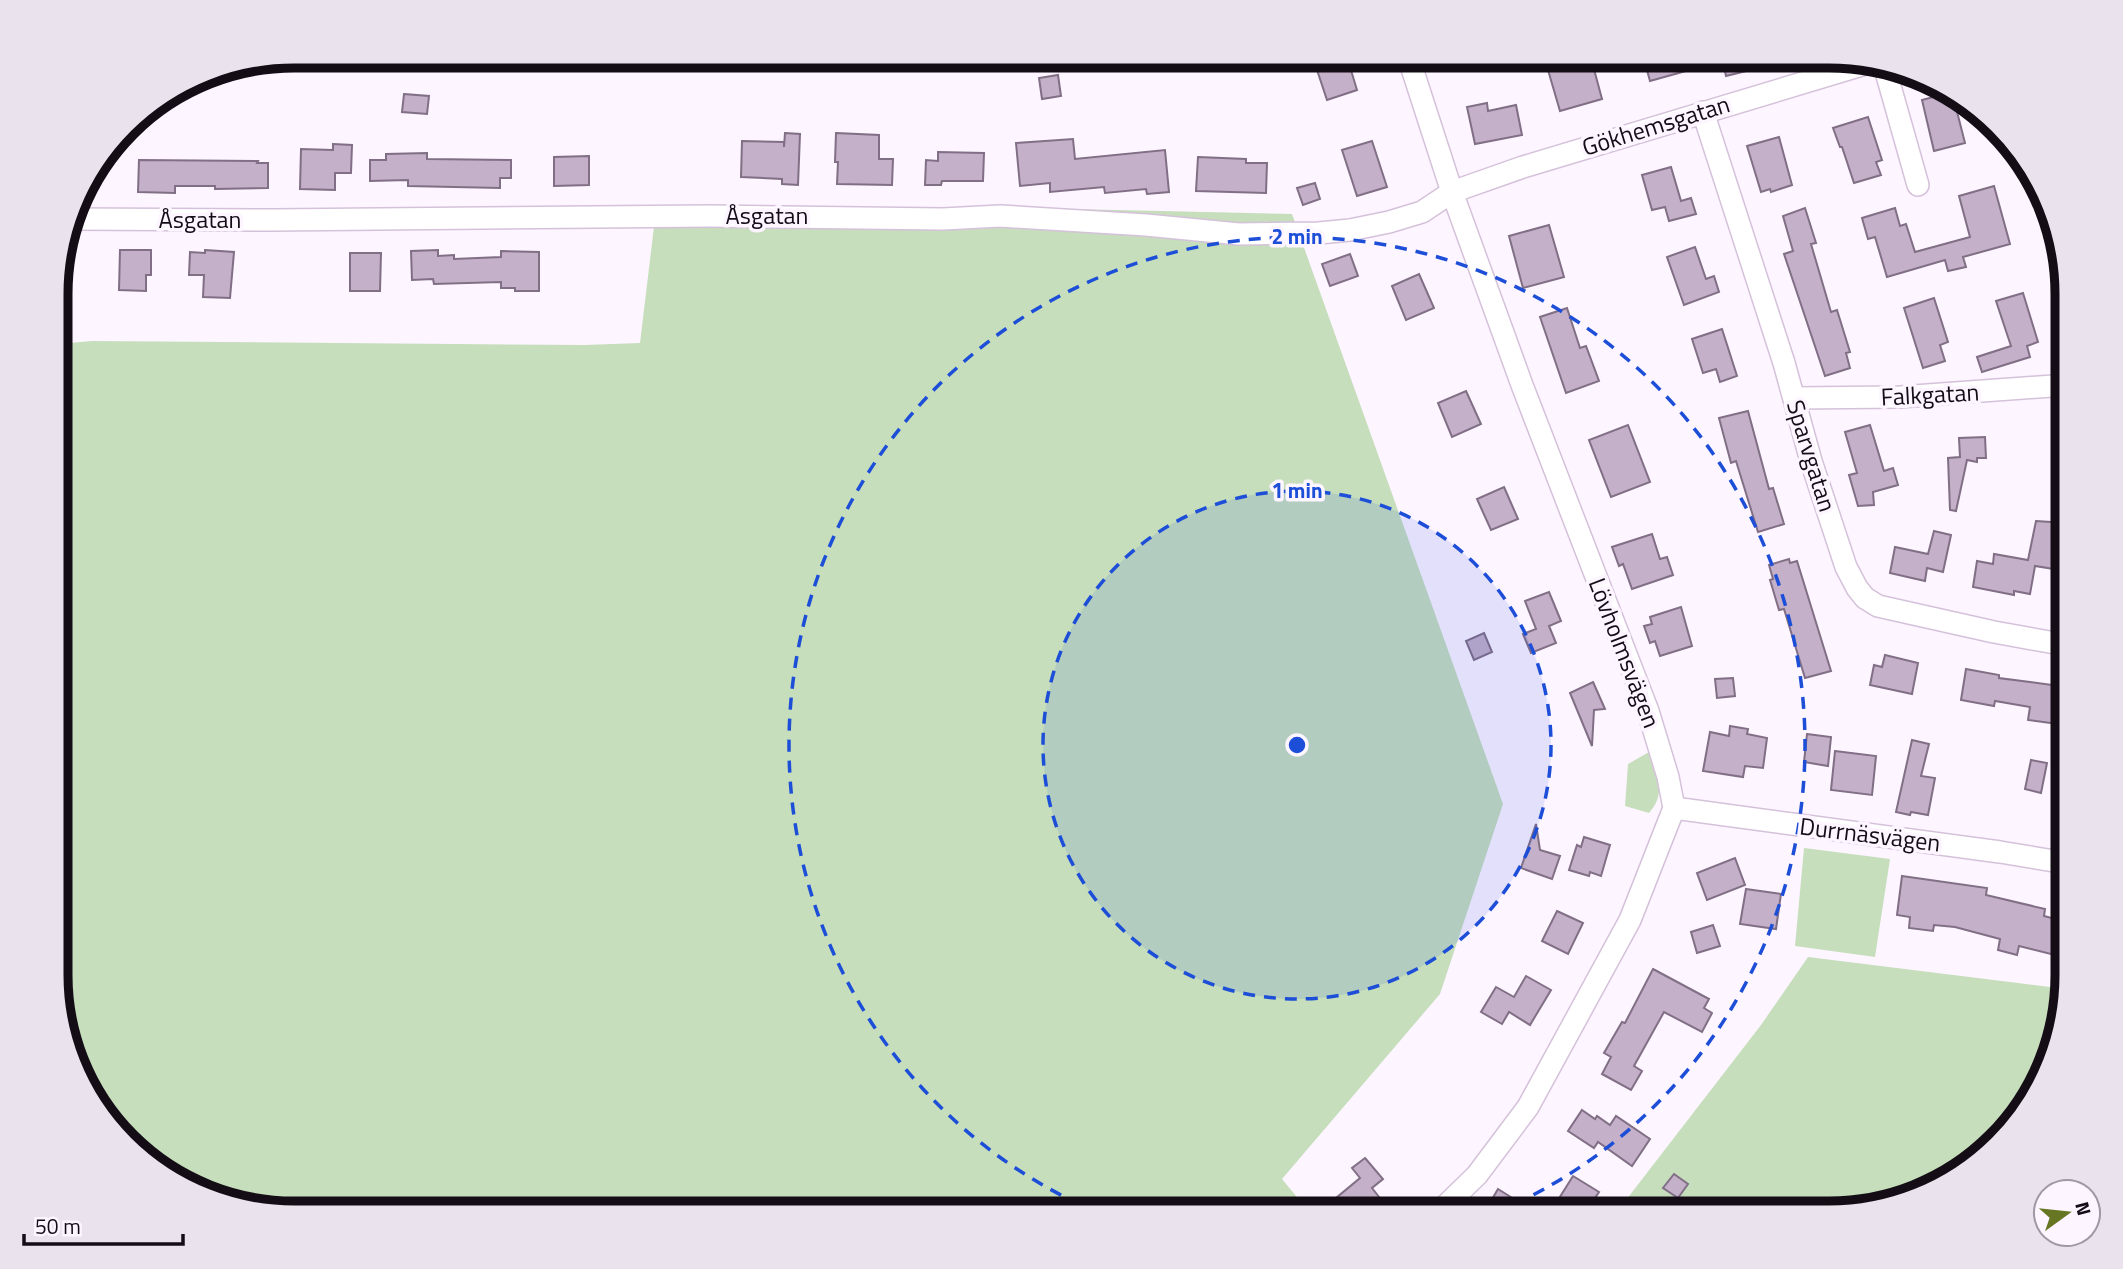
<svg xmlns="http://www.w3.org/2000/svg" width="2123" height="1269" font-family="'Titillium Web',sans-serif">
<rect width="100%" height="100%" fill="#fdf5ff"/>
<g fill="#c6debc">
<polygon points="978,207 1292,214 1503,804 1440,994 1282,1179 1310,1213 294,1213 175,1181 96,1107 58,1005 58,344 92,341 585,345 640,343 656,210"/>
<path d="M 1649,752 C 1657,776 1667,793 1649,813 L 1625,806 L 1628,764 Z"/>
<polygon points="1804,848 1890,859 1875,957 1795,946"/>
<polygon points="1808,957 2067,989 2035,1094 1948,1181 1843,1213 1616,1213 1761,1025"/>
</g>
<g fill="#c4b0c9" stroke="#816f85" stroke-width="2">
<polygon points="1643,56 1782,56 1783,62 1726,76 1722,58 1722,61 1650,81"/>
<polygon points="1347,57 1357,90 1327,100 1316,67"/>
<polygon points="1591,58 1602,99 1560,111 1548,70"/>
<polygon points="1058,75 1061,96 1042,99 1039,78"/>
<polygon points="1952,92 1965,143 1934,151 1922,100"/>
<polygon points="404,94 429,96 427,114 402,112"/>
<polygon points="1487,103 1488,111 1516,105 1522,135 1475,144 1467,107"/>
<polygon points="1868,117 1882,160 1876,162 1881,175 1854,183 1842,147 1840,147 1833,128"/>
<polygon points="785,133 800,134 798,185 782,184 782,179 741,177 742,141 784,142 784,147"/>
<polygon points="836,133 879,135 879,159 893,159 892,185 837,184 838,162 835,162"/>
<polygon points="1779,137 1792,185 1771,192 1770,189 1761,192 1747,146"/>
<polygon points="1073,139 1075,159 1165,150 1169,192 1147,194 1146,189 1105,193 1104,187 1050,192 1050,183 1020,186 1016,143"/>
<polygon points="1372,141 1387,187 1357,196 1342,150"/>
<polygon points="333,144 352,145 351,173 335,173 335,190 300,189 301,149 333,150"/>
<polygon points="938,152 984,153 983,181 942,181 941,185 925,185 926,160 938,161"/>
<polygon points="427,153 427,159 511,160 511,178 500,178 500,188 408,186 408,180 370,181 370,160 386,160 386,154"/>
<polygon points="589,156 589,185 554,186 554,157"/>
<polygon points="1198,157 1246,159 1246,163 1267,163 1266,193 1196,191"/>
<polygon points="139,160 258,161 257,163 268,163 268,188 215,189 215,186 175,186 175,193 138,192"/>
<polygon points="1671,167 1681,201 1691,198 1696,214 1669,221 1665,207 1652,210 1642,175"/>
<polygon points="1315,183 1320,199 1303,205 1297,188"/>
<polygon points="1994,186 2010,244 1963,257 1966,267 1948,271 1945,260 1887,277 1875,237 1868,239 1862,218 1895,208 1900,226 1906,224 1915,252 1970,237 1959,196"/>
<polygon points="1805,208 1816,243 1811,244 1831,312 1837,310 1850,352 1846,353 1850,368 1825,376 1784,254 1793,251 1783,216"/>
<polygon points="1549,225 1564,277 1523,288 1509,236"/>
<polygon points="1695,247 1706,279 1714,276 1719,292 1684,305 1667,257"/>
<polygon points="120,250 151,250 151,275 146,275 146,291 119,290"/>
<polygon points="205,250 234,252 230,298 203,297 204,275 189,275 190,252 205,253"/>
<polygon points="438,250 438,256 454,255 454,259 501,257 501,251 539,252 539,291 515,291 515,288 501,288 501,282 434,284 433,279 412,280 411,251"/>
<polygon points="350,253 381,253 380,291 350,291"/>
<polygon points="1350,254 1358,276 1330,286 1322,264"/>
<polygon points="1419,274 1434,308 1406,320 1392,286"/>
<polygon points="2023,293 2038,342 2027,346 2030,357 1982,372 1977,357 2011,346 1996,301"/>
<polygon points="1934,298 1948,342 1940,345 1945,361 1923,368 1904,308"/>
<polygon points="1567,308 1580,348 1586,346 1599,381 1566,393 1540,317"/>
<polygon points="1722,329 1737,376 1720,382 1716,369 1703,373 1692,339"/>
<polygon points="1466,391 1481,424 1452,437 1438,403"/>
<polygon points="1748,411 1769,489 1773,488 1784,524 1758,532 1736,461 1731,463 1719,418"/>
<polygon points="1628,425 1650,482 1611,497 1589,440"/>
<polygon points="1870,425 1884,471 1893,468 1898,485 1873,492 1874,505 1858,506 1849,475 1857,473 1845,432"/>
<polygon points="1985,437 1986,458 1977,458 1977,462 1967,460 1956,511 1950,510 1948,458 1960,457 1959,438"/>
<polygon points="1504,487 1518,519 1491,530 1477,499"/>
<polygon points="2036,521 2066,523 2066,571 2035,566 2030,594 2014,591 2014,595 1973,587 1977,561 1993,564 1994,554 2028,560"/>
<polygon points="1934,531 1951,535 1943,572 1927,568 1925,581 1890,573 1895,547 1928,554"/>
<polygon points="1652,534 1660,559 1667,557 1673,575 1632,589 1623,564 1619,566 1612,547"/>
<polygon points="1789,559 1790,563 1797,561 1831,671 1805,678 1784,609 1779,610 1770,580 1773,579 1769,565"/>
<polygon points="1549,592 1561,621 1549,626 1556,643 1531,653 1523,634 1536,629 1525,601"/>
<polygon points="1681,607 1692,646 1660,656 1655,641 1650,643 1644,626 1652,624 1650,617"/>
<polygon points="1484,633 1492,652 1474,660 1466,641"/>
<polygon points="1885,655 1918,663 1912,694 1870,685 1874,665 1882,667"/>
<polygon points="1966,669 1999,675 1999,678 2060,686 2059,691 2066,692 2066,725 2028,720 2030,707 1995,701 1994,706 1961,700"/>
<polygon points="1733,678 1735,696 1717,698 1715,679"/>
<polygon points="1593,682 1605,709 1594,710 1592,746 1570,693"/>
<polygon points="1730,726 1748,729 1747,734 1767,738 1763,768 1745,766 1743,777 1703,771 1710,732 1729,736"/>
<polygon points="1807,734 1831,737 1828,766 1804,762"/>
<polygon points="1912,740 1929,744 1921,776 1935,778 1928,815 1911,812 1910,815 1896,812"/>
<polygon points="1835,751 1876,756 1872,795 1831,790"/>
<polygon points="2031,760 2047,763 2041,793 2025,789"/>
<polygon points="1536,824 1540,850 1560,856 1552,879 1521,868"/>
<polygon points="1584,837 1610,845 1601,876 1590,872 1589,876 1569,870 1577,845 1581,847"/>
<polygon points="1735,858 1745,885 1707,900 1697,873"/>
<polygon points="1902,876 1987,888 1986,895 2045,909 2044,916 2067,922 2067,958 2019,946 2017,955 1998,950 2000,939 1955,927 1934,925 1933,931 1909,928 1910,917 1897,915"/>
<polygon points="1746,889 1781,894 1776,929 1740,924"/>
<polygon points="1557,911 1583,923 1568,954 1542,941"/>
<polygon points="1713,925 1720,946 1697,953 1691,932"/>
<polygon points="1653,969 1709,999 1704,1008 1712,1013 1702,1032 1664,1012 1634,1066 1642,1071 1631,1090 1602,1074 1611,1057 1604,1053 1622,1022 1625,1023"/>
<polygon points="1526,976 1551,990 1530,1025 1509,1012 1502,1024 1481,1012 1496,987 1514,997"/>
<polygon points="1582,1110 1595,1119 1597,1116 1610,1125 1616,1116 1650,1139 1632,1166 1598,1142 1594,1148 1568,1131"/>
<polygon points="1365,1158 1383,1179 1372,1188 1383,1202 1370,1213 1338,1213 1330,1203 1360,1178 1352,1168"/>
<polygon points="1674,1174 1688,1184 1678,1198 1663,1188"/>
<polygon points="1573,1176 1599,1192 1585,1213 1578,1213 1558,1200"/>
<polygon points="1498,1189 1536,1213 1484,1213"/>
</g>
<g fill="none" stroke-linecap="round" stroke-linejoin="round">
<g stroke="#d5c2da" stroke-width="24">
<g id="minor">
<polyline points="1408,56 1452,192 1522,385 1648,711 1668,777 1674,808 1630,920 1528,1107 1477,1175 1438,1213"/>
<polyline points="1886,72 1918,185"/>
<polyline points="1703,112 1784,363 1811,461 1846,567 1857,588 1865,598 1878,606 1994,632 2066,645"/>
<polyline points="72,219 273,220 711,216 943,219 1000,216 1146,225 1239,234 1319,233 1350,230 1389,222 1422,212 1452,192 1523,167 1862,65"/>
<polyline points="1794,398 1900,397 2066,385"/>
<polyline points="1674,808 2000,852 2066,863"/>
</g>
</g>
<use href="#minor" stroke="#fff" stroke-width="21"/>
</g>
<circle cx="1297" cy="745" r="254" fill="#1d4ed8" fill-opacity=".12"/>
<g fill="none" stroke="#1d4ed8" stroke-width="3.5" stroke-dasharray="12 9">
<circle cx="1297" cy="745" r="254"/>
<path d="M1099 1213A508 508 0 1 1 1495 1213"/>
</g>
<g text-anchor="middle" stroke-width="7" stroke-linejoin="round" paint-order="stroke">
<g font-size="24" fill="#140d16" stroke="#fdf5ff">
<text transform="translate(1656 126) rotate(-17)" y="8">Gökhemsgatan</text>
<text x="767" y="224">Åsgatan</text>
<text x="200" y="228">Åsgatan</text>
<text transform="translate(1930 395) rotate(-3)" y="8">Falkgatan</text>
<text transform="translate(1811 456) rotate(73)" y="8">Sparvgatan</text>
<text transform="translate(1624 653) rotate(69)" y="8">Lövholmsvägen</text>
<text transform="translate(1870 835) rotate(7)" y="8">Durrnäsvägen</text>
</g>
</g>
<path d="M0 0H2123V1269H0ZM294 68H1829A226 226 0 0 1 2055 294V975A226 226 0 0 1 1829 1201H294A226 226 0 0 1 68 975V294A226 226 0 0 1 294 68Z" fill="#eae2ec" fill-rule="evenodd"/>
<path fill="none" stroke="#140d16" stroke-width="9" d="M294 68H1829A226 226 0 0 1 2055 294V975A226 226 0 0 1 1829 1201H294A226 226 0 0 1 68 975V294A226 226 0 0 1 294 68Z"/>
<circle cx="1297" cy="745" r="10" fill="#1d4ed8" stroke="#fdf5ff" stroke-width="3.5"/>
<g font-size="21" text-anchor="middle" font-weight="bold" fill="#1d4ed8" stroke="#fdf5ff" stroke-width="7" stroke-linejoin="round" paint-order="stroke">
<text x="1297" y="244">2 min</text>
<text x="1297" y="498">1 min</text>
</g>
<g transform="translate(2067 1213) rotate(75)"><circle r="33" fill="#fdf5ff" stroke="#a098a2" stroke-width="2"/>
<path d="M0-5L12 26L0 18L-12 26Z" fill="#667623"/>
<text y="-10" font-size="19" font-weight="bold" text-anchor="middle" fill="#140d16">N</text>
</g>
<path d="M24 1234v10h159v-10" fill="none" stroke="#140d16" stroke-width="3.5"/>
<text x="35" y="1234" font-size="21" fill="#140d16" stroke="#fdf5ff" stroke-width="5" paint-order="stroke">50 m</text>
</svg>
